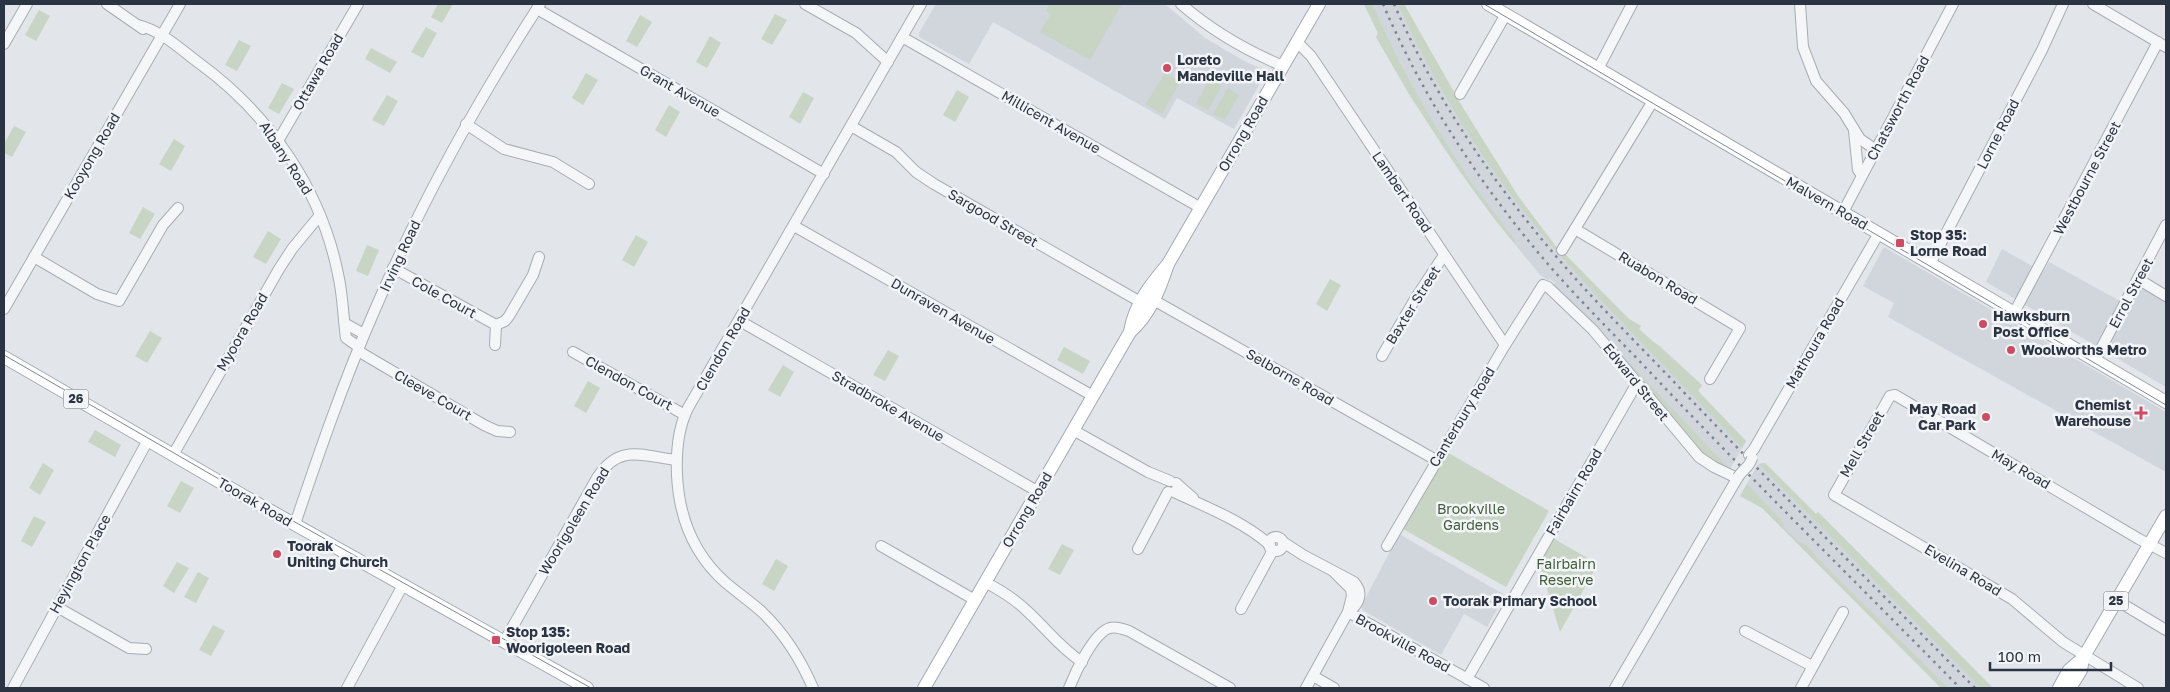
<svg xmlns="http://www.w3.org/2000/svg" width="2170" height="692" font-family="'Golos Text',sans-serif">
<rect width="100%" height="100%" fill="#e2e6ea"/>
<g fill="#d1d5dc">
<polygon points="936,4 1165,4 1205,38 1246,62 1267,71 1234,129 1177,98 1165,119 993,22 969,64 919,37 919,33"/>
<polygon points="1364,4 1404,4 1463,108 1518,196 1556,248 1629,319 1641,326 1639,329 1650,340 1660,346 1702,385 1698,391 1746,441 1730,469 1718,466 1552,286 1555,283 1550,279 1548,280 1540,275 1492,216 1411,98 1376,37 1378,33"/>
<polygon points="1884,247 2166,412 2166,472 1888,317 1894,303 1863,286"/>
<polygon points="2002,249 2043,272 2049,262 2129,306 2141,285 2166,301 2166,387 1986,282"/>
<polygon points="1765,463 1816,514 1818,512 1993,688 1941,688 1762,508 1740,496 1758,464"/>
<polygon points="1399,534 1505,595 1487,627 1464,614 1441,655 1364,611 1361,607"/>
</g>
<g fill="#c8d4c4">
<polygon points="438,4 453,4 442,23 431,17"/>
<polygon points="1050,4 1122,4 1090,60 1040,32 1051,14 1046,11"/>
<path d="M 1364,4 L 1372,4 L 1399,62 L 1432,121 L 1470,181 L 1516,242 L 1514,243 C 1461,179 1417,108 1376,37 L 1378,33 Z"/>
<path d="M 1398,4 L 1404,4 L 1463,108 L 1518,196 L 1558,249 L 1564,253 L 1629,319 L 1641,326 L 1639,329 L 1702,385 L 1698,391 L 1746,441 L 1742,448 C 1682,383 1619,321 1560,255 C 1494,180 1439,94 1398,4 Z"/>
<polygon points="39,10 50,16 36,41 25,35"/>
<polygon points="775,14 787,20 772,45 761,39"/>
<polygon points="640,15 652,22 637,47 626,41"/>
<polygon points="426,27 437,33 423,58 411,52"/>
<polygon points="710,36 721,43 707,68 696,62"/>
<polygon points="239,40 251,46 237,71 225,65"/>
<polygon points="371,48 397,62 390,73 365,59"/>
<polygon points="586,73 598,80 583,105 572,98"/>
<polygon points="1165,73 1180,82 1162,114 1146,104"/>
<polygon points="1210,78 1222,85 1208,110 1196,104"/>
<polygon points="282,83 294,89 279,114 268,108"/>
<polygon points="1228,88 1239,95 1225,120 1213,114"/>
<polygon points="957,90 969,97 955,122 943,115"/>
<polygon points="803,92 814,98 800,124 789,117"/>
<polygon points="387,95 398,101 384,126 372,120"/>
<polygon points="669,105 680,112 666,137 655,130"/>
<polygon points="14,126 26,132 12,157 4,153 4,144"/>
<polygon points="174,139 185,146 171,171 159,164"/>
<polygon points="143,207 155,214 140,239 129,233"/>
<polygon points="268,231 281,239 266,264 253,257"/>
<polygon points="636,235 648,242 634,267 622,260"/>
<polygon points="367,245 379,250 368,276 356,271"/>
<polygon points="1330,279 1341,285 1327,311 1316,304"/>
<polygon points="150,331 162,338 147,363 135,356"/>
<polygon points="1603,336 1606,338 1729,469 1718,466 1699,452"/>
<polygon points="1064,347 1090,361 1083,374 1057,360"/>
<polygon points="888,350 899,356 885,381 873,375"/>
<polygon points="783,365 794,372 780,397 768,390"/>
<polygon points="588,381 600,388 586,413 574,406"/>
<polygon points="95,430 121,445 115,457 88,442"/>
<polygon points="1447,452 1549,511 1506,587 1403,529"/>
<polygon points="43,463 54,470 40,495 29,488"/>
<polygon points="1765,463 1816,514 1818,512 1993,688 1981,688 1759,464"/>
<polygon points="181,481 194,488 180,513 167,506"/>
<polygon points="1747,484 1781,520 1786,530 1798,541 1806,545 1825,566 1948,688 1941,688 1762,508 1740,496"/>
<polygon points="34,516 46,522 32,547 21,541"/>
<polygon points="1551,537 1598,564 1560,632 1538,559"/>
<polygon points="1062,544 1074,550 1060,575 1048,569"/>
<polygon points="776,559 788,566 774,591 762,584"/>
<polygon points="177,562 189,568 174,593 163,586"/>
<polygon points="198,572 209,578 196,603 184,597"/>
<polygon points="213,625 225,631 211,656 199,650"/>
</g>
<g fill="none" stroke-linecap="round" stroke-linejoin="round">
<g stroke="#a7adb4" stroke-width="12">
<g id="minor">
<polyline points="107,4 143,29"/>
<polyline points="805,4 856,33 888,62"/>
<path d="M 1181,4 C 1212,31 1245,50 1283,66"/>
<polyline points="1800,4 1803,47 1816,81 1844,113 1860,139 1876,150"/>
<polyline points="2093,4 2166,47"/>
<polyline points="537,9 824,174"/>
<path d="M 138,25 C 162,31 180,49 199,63 C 269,114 321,189 338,274 C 343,295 343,317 346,338 L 359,347"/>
<polyline points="902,37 1201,208"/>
<polyline points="1297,42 1311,56 1505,345"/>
<polyline points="4,44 27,4"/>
<polyline points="1598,69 1632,4"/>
<polyline points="1460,94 1506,14"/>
<polyline points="466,124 504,149 553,162 589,184"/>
<polyline points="851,126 896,152 916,172 934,184 1137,300 1157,302 1436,460"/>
<polyline points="1854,131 1858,170 1862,175"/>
<polyline points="278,141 358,4"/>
<polyline points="1843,212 1953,4"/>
<polyline points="794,226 1093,396"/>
<polyline points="1575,229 1740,328 1710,379"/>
<polyline points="1562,250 1653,101"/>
<polyline points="34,257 97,294 119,301 163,225 178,208"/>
<polyline points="1930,264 2042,50 2063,4"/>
<polyline points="393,268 496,325 495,345"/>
<polyline points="2138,279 2166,296"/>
<polyline points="4,309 180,4"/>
<polyline points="2014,313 2158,42"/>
<polyline points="740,321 1037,491"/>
<polyline points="346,324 364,334"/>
<polyline points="496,325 505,321 509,316 533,275 539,257"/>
<polyline points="358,351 484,425 497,431 510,432"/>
<polyline points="573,352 685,415"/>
<polyline points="1382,356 1415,299 1444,255"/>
<polyline points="2095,360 2166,225"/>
<polyline points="1073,430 1148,472 1170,481"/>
<polyline points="173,455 279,269 292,249 320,215"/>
<polyline points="1749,455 1754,449 1879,233"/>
<polyline points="1176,483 1193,498"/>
<path d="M 1174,492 C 1206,507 1243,521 1270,545"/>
<path d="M 295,524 C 319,453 343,383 373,314 C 419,206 476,103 540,4"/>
<circle cx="1276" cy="544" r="7"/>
<path d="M 1283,542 L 1303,555 L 1354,582 C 1363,592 1360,602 1351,610"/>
<polyline points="881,546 975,600"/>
<polyline points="1387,546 1505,345 1543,285 1548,287 1593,330 1699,457 1714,467 1737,478"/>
<polyline points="1138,549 1168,492"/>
<path d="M 985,582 C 1000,590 1015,599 1027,611 C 1047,629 1059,647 1082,662"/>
<polyline points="2116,600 2166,630"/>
<polyline points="57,607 129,648 146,649"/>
<polyline points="1241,609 1273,550"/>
<polyline points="1348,612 1484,688"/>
<polyline points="1745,631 1812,666"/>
<path d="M 504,642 L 597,478 C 619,443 642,456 676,460"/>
<polyline points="1313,676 1334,688"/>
<polyline points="1467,679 1637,383"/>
<polyline points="13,688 148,440"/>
<polyline points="347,688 403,585"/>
<path d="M 813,688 C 801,660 784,633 762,612 C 751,602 738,593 726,583 C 694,555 679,517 677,475 C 676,452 678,428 688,408 L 921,4"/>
<path d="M 1069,688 C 1075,673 1094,632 1110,628 C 1116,626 1123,629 1129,631 L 1230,688"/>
<polyline points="1306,688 1348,612 1352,596 1351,589 1334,572"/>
<polyline points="1615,688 1738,477"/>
<polyline points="1801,688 1843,612"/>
<polyline points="2138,688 2063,642 2012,599 1834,495 1890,396 1895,395 2139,539 2166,553"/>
</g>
</g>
<g stroke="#a2aab5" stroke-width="14">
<g id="major">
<polyline points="1488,4 2166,402"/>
<path d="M 1130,332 C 1150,315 1160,288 1168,264 L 1319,4"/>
<polyline points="4,357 244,496 587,688"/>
<path d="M 924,688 L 1130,332 C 1134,305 1151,284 1168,264"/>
<polyline points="2059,688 2069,670 2083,658 2166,516"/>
<polyline points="2070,688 2081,670 2083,658"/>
</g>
</g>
<use href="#minor" stroke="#f5f6f8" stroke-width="10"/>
<use href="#major" stroke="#fff" stroke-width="12"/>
<g stroke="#7c8693" stroke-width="1">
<polyline points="1484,4 2166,405"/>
<polyline points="4,355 245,494 591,688"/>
</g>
<g stroke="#7c8693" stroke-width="2.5" stroke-dasharray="2.5 5" stroke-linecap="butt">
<path d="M 1383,4 C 1422,95 1477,180 1541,256 C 1580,302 1624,344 1665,388 C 1762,490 1862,588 1960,688"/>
<path d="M 1394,4 C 1433,93 1487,174 1549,248 C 1589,296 1633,339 1676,384 C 1774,487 1875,587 1975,688"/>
</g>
<g stroke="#a7adb4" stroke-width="12" stroke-linecap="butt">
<path id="minor-bridge" d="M 1738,477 C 1743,469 1750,467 1752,458"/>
</g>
<use href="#minor-bridge" stroke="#f5f6f8" stroke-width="10"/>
</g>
<g fill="#ca4d63" stroke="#f2f4f7" stroke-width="2">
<circle cx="1167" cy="68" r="5"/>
<rect x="1895" y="238" width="10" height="10" rx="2.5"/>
<circle cx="1983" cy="324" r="5"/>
<circle cx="2011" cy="350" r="5"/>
<path d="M2138.5 405.5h5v5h5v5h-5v5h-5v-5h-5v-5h5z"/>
<circle cx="1986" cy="417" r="5"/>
<circle cx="277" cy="554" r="5"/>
<circle cx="1433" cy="601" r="5"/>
<rect x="491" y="635" width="10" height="10" rx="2.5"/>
</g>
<g text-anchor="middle" stroke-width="5" stroke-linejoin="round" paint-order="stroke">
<g fill="#f2f4f7" stroke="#676e78" stroke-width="1">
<rect x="63.5" y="389.5" width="25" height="19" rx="4"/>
<rect x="2103.5" y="591.5" width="25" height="19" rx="4"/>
</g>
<g font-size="12" font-weight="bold" fill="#2b3442">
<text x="76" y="403">26</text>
<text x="2116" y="605">25</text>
</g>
<g font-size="14" font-weight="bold" fill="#2b3442" stroke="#f2f4f7" text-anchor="start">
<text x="1177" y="65">Loreto<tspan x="1177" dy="16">Mandeville Hall</tspan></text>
<text x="1910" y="240">Stop 35:<tspan x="1910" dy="16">Lorne Road</tspan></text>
<text x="1993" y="321">Hawksburn<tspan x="1993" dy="16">Post Office</tspan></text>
<text x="2021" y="355">Woolworths Metro</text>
<text x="2131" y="410" text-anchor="end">Chemist<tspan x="2131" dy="16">Warehouse</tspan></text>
<text x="1976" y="414" text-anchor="end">May Road<tspan x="1976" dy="16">Car Park</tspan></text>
<text x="287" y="551">Toorak<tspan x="287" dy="16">Uniting Church</tspan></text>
<text x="1443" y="606">Toorak Primary School</text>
<text x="506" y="637">Stop 135:<tspan x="506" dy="16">Woorigoleen Road</tspan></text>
</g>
<g font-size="14" fill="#2b3442" stroke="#f2f4f7">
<text transform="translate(318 72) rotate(-60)" y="5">Ottawa Road</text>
<text transform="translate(680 91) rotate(30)" y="5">Grant Avenue</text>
<text transform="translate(1898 108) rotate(-62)" y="5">Chatsworth Road</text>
<text transform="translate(1051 122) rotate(30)" y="5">Millicent Avenue</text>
<text transform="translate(1243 134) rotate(-60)" y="5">Orrong Road</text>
<text transform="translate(1998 134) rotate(-63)" y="5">Lorne Road</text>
<text transform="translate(92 156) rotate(-60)" y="5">Kooyong Road</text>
<text transform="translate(286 158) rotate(57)" y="5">Albany Road</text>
<text transform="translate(2087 178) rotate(-62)" y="5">Westbourne Street</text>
<text transform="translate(1402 192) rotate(56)" y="5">Lambert Road</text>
<text transform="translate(1827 203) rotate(30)" y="5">Malvern Road</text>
<text transform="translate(993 218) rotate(30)" y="5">Sargood Street</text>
<text transform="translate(400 256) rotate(-65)" y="5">Irving Road</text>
<text transform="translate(1658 278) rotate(31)" y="5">Ruabon Road</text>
<text transform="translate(2131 293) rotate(-62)" y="5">Errol Street</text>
<text transform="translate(444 297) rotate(29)" y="5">Cole Court</text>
<text transform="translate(1413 305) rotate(-58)" y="5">Baxter Street</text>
<text transform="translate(943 311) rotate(30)" y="5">Dunraven Avenue</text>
<text transform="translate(242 332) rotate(-60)" y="5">Myoora Road</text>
<text transform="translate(1815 343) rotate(-60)" y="5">Mathoura Road</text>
<text transform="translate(723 349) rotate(-60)" y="5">Clendon Road</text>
<text transform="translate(1290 377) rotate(30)" y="5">Selborne Road</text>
<text transform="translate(1636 382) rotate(51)" y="5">Edward Street</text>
<text transform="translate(629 383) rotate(29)" y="5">Clendon Court</text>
<text transform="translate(433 395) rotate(30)" y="5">Cleeve Court</text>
<text transform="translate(888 406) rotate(30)" y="5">Stradbroke Avenue</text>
<text transform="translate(1462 417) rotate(-59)" y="5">Canterbury Road</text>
<text transform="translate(1862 444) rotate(-60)" y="5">Mell Street</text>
<text transform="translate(2021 469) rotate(30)" y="5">May Road</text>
<text transform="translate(1574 492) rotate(-60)" y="5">Fairbairn Road</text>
<text transform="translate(255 502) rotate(30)" y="5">Toorak Road</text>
<text transform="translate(1027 510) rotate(-60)" y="5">Orrong Road</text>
<text transform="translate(574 521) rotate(-59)" y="5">Woorigoleen Road</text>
<text transform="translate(80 564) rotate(-61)" y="5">Heyington Place</text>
<text transform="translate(1963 570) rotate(31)" y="5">Evelina Road</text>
<text transform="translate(1403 643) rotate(29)" y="5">Brookville Road</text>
</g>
<g font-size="14" fill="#415d39" stroke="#f2f4f7">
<text x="1471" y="514">Brookville<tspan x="1471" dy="16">Gardens</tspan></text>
<text x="1566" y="569">Fairbairn<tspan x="1566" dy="16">Reserve</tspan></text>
</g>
</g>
<rect width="2170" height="692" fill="none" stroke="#2b3442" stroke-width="10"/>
<path d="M1990 662v8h121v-8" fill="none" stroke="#2b3442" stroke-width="2.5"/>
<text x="1998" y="662" font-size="15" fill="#2b3442" stroke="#f2f4f7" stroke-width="4" paint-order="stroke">100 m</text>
</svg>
